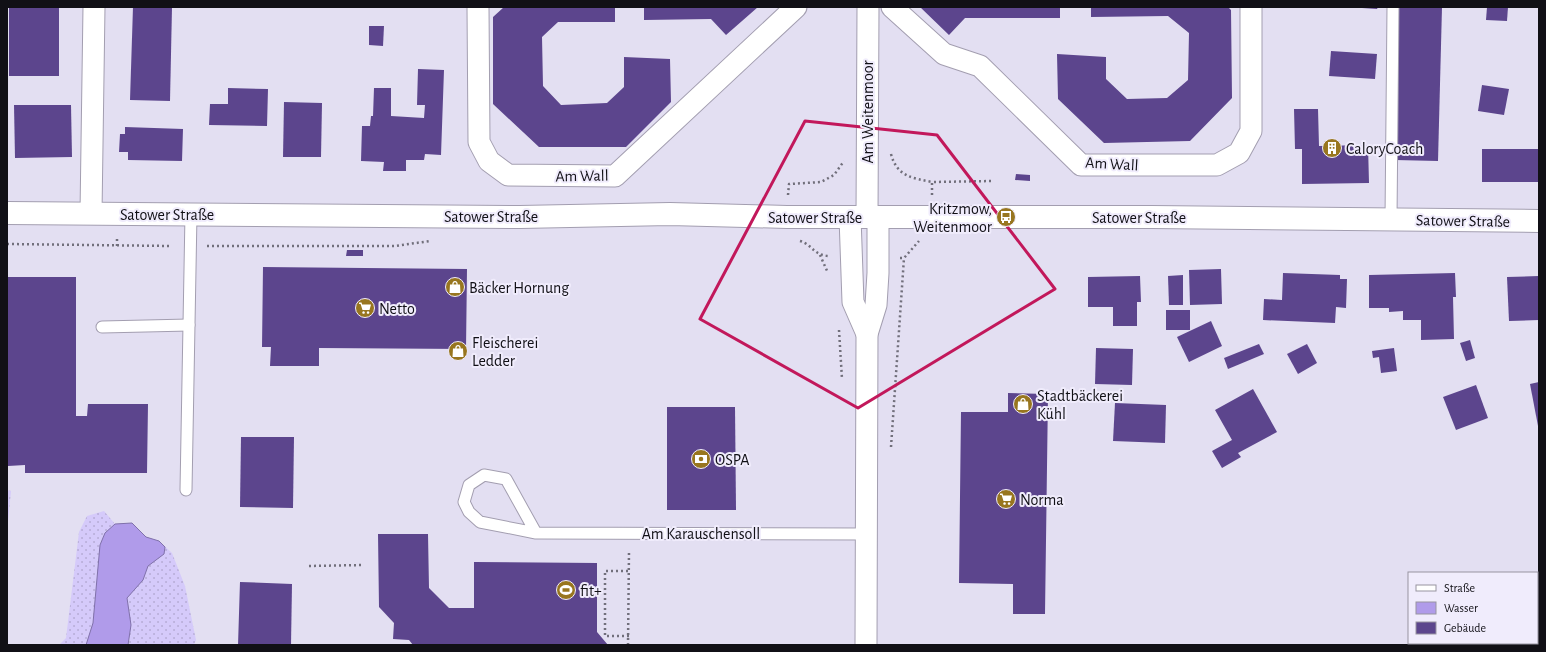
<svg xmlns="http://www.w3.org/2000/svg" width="1546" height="652" font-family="'Alegreya Sans',sans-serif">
<defs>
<pattern id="grass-dots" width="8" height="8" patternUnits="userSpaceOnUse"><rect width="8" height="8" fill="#d5cafa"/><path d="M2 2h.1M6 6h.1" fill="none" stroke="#b6acd6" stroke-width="1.8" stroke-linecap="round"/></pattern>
</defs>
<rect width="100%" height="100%" fill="#e3dff2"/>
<g fill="url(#grass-dots)">
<polygon points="7,490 11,491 7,532"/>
<polygon points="104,511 115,524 132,523 146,537 159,541 172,553 185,586 196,640 194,645 59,645 66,638 79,532 87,516"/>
</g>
<polygon fill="#b09bea" stroke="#8071aa" points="132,523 146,537 159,541 165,547 164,554 148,566 143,580 127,598 131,625 128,645 86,645 93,623 100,545 105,533 115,524"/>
<g fill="#5c458d">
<rect x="9" y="7" width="50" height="69"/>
<polygon points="133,7 172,7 170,101 130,100"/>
<polygon points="504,7 615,7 615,22 558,22 542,37 543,86 561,105 607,103 624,87 624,57 670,59 671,102 626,147 539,147 493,104 493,17"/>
<polygon points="644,7 758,7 726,35 711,19 644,20"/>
<polygon points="920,7 1060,7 1060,18 965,18 949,35"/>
<polygon points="1091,7 1228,7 1231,10 1232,98 1190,141 1104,143 1058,99 1057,54 1106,57 1106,79 1127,99 1167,98 1188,80 1189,33 1168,16 1091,17"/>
<polygon points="1362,7 1378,7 1377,9 1362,8"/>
<polygon points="1399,7 1442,7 1438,161 1395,160"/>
<polygon points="1487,7 1508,7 1507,21 1486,20"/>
<polygon points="369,26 384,26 383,46 369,45"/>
<polygon points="1331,51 1377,54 1375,79 1329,76"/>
<polygon points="418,69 444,70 441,155 425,154 424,160 406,160 406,171 383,171 384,162 361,161 362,126 370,126 371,116 373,116 374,88 391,88 391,116 424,118 425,105 417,105"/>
<polygon points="1482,85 1509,89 1504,115 1478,111"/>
<polygon points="228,88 268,89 267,126 209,125 210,104 228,104"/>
<polygon points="284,102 322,103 321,157 283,157"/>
<polygon points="14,105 71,105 72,157 15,158"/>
<polygon points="1294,109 1318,109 1319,146 1368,145 1369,183 1302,184 1302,149 1295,149"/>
<polygon points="125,127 183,129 182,161 128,160 128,152 119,152 120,134 125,134"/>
<rect x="1482" y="149" width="57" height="33"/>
<polygon points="1016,174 1030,175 1030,181 1015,180"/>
<polygon points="347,250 363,250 363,256 346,256"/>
<polygon points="263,267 467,269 466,349 319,348 319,366 270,366 271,347 262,347"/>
<polygon points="1221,269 1222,304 1190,305 1189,270"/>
<polygon points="1283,273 1340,275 1340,279 1347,279 1346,308 1336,307 1335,323 1263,320 1264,299 1282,300"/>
<polygon points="1455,273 1456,297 1453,297 1454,339 1421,340 1421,320 1403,320 1403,311 1389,312 1389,308 1369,308 1369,275"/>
<polygon points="1183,275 1183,305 1169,305 1168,276"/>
<polygon points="1140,276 1141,302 1137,302 1137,326 1113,326 1113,307 1088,307 1088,277"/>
<polygon points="1539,276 1539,320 1509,321 1507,277"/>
<polygon points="8,277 76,277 76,416 87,416 88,404 148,404 147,473 25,473 25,465 8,466"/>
<rect x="1166" y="310" width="24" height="20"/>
<polygon points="1211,321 1222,346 1189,362 1177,337"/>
<polygon points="1470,340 1475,358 1466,361 1460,343"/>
<polygon points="1259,344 1264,354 1228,369 1224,358"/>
<polygon points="1307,344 1317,363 1298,374 1287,354"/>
<polygon points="1096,348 1133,349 1132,385 1095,384"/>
<polygon points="1394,348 1397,371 1381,373 1379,357 1373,358 1372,351"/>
<polygon points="1539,382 1539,426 1538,426 1530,384"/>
<polygon points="1476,385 1488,418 1456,430 1443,397"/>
<polygon points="1253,389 1277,432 1238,453 1241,457 1222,468 1212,451 1232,440 1215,410"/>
<polygon points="1008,393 1048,394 1045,614 1013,614 1013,584 959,583 961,412 1008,412"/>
<polygon points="1115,403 1166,405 1165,443 1113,441"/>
<polygon points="667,407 735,407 736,510 667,510"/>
<polygon points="241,437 294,437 293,508 240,507"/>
<polygon points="378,534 428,534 429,588 449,608 474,608 474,562 597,563 597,632 608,645 413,645 409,640 393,639 394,623 379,607"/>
<polygon points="240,582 292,584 291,645 238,645"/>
</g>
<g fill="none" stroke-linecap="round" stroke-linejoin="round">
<g stroke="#a39eb0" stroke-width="13">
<g id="service">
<polyline points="1391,219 1393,7"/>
<polyline points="102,327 189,325"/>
<polyline points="186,490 191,214"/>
<polyline points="536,533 506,479 484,475 469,485 464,502 469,512 480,522 536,533 866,534"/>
</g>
</g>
<g stroke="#a39eb0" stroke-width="23">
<g id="minor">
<polyline points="478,7 479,142 489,161 508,175 615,176 796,7"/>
<polyline points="892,7 944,54 980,66 1081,165 1217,165 1239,153 1251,131 1251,7"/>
<polyline points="91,213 94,7"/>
<polyline points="850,217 853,302 867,334"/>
<polyline points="867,217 868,7"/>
<polyline points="866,645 867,334 876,305 878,273 878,217"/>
</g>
</g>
<g stroke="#a39eb0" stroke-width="24">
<polyline id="secondary" points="7,213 520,217 670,214 787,217 1152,217 1539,221"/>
</g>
<g stroke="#716f7b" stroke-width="2.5" stroke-dasharray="2 3" stroke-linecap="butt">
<path d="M 891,154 C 897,177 913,178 932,182"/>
<polyline points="788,195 789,184 821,182 834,175 844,161"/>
<polyline points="932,195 932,182 993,181"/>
<path d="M 800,241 C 813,245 813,255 829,256"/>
<polyline points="7,244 172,246"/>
<polyline points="117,246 117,237"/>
<polyline points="207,246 395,246 430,241"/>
<polyline points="820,255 828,273"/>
<polyline points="900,258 904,258 919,241"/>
<polyline points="839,330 842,379"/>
<polyline points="891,447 904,258"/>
<polyline points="309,566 364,565"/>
<polyline points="628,571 605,571 605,636 629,636"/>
<polyline points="628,645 629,551"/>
</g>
<use href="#service" stroke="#fff" stroke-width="11"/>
<use href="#minor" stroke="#fff" stroke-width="21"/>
<use href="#secondary" stroke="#fff" stroke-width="22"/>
</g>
<path fill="none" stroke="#c2185b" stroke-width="3" stroke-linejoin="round" d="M 805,121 L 937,135 L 1055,289 L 858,408 L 700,319 Z"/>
<defs>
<g id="building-disc" transform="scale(1)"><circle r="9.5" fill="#98761f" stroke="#f0ecfc"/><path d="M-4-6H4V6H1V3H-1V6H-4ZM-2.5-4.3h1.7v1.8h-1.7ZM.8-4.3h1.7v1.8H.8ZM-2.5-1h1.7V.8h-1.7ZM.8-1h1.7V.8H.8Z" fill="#fff"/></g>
<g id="bus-disc" transform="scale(1)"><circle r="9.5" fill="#98761f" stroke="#f0ecfc"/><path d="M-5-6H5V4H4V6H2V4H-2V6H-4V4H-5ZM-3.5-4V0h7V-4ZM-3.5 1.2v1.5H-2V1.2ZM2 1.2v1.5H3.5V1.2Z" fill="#fff"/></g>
<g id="shop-disc" transform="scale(1)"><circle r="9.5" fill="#98761f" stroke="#f0ecfc"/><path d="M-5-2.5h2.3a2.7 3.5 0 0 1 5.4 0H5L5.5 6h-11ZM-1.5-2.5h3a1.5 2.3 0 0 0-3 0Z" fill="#fff"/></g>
<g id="supermarket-disc" transform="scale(1)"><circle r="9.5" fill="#98761f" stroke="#f0ecfc"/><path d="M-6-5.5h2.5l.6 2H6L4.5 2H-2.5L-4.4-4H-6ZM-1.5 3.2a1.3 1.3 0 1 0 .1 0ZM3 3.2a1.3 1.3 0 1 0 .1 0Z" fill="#fff"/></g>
<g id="bank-disc" transform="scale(1)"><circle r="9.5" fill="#98761f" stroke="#f0ecfc"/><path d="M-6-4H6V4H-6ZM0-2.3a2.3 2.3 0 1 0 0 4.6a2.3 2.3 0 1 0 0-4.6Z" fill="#fff"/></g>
<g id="stadium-disc" transform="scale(1)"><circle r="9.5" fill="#98761f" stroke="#f0ecfc"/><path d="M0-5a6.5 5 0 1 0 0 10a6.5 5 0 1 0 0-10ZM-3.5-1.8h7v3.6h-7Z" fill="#fff"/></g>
</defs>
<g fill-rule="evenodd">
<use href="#building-disc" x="1332" y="148"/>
<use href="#bus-disc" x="1006" y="217"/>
<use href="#shop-disc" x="455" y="287"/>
<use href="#supermarket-disc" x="365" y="308"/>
<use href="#shop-disc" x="458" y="351"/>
<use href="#shop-disc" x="1023" y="404"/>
<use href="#bank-disc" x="701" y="459"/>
<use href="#supermarket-disc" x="1006" y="499"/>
<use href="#stadium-disc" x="566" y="590"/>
</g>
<g text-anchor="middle" stroke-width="4" stroke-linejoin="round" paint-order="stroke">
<g font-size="16" fill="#111016" stroke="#f0ecfc">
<text transform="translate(867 112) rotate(-90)" y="6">Am Weitenmoor</text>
<text transform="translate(1112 163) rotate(3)" y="6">Am Wall</text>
<text transform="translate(582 175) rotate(-1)" y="6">Am Wall</text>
<text x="167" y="220">Satower Straße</text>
<text x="491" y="222">Satower Straße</text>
<text x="815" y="223">Satower Straße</text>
<text x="1139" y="223">Satower Straße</text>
<text transform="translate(1463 220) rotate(1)" y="6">Satower Straße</text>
<text x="701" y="539">Am Karauschensoll</text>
</g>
<g font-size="16" fill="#111016" stroke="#f0ecfc" text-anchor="start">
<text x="1346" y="154">CaloryCoach</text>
<text x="992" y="214" text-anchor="end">Kritzmow,<tspan x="992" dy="18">Weitenmoor</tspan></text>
<text x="469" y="293">Bäcker Hornung</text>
<text x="379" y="314">Netto</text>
<text x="472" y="348">Fleischerei<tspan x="472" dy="18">Ledder</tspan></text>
<text x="1037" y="401">Stadtbäckerei<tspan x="1037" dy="18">Kühl</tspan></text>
<text x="715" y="465">OSPA</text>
<text x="1020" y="505">Norma</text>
<text x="580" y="596">fit+</text>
</g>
</g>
<rect width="1546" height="652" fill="none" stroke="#111016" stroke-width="16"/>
<rect x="1408" y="572" width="130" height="72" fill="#f0ecfc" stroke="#9794a0"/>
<rect x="1416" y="585" width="20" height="6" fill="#ffffff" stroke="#9794a0"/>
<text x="1444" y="592" font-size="12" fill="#111016">Straße</text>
<rect x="1416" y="602" width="20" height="12" fill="#b09bea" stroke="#9794a0"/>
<text x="1444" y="612" font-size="12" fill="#111016">Wasser</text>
<rect x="1416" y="622" width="20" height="12" fill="#5c458d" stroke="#9794a0"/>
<text x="1444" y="632" font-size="12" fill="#111016">Gebäude</text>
</svg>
